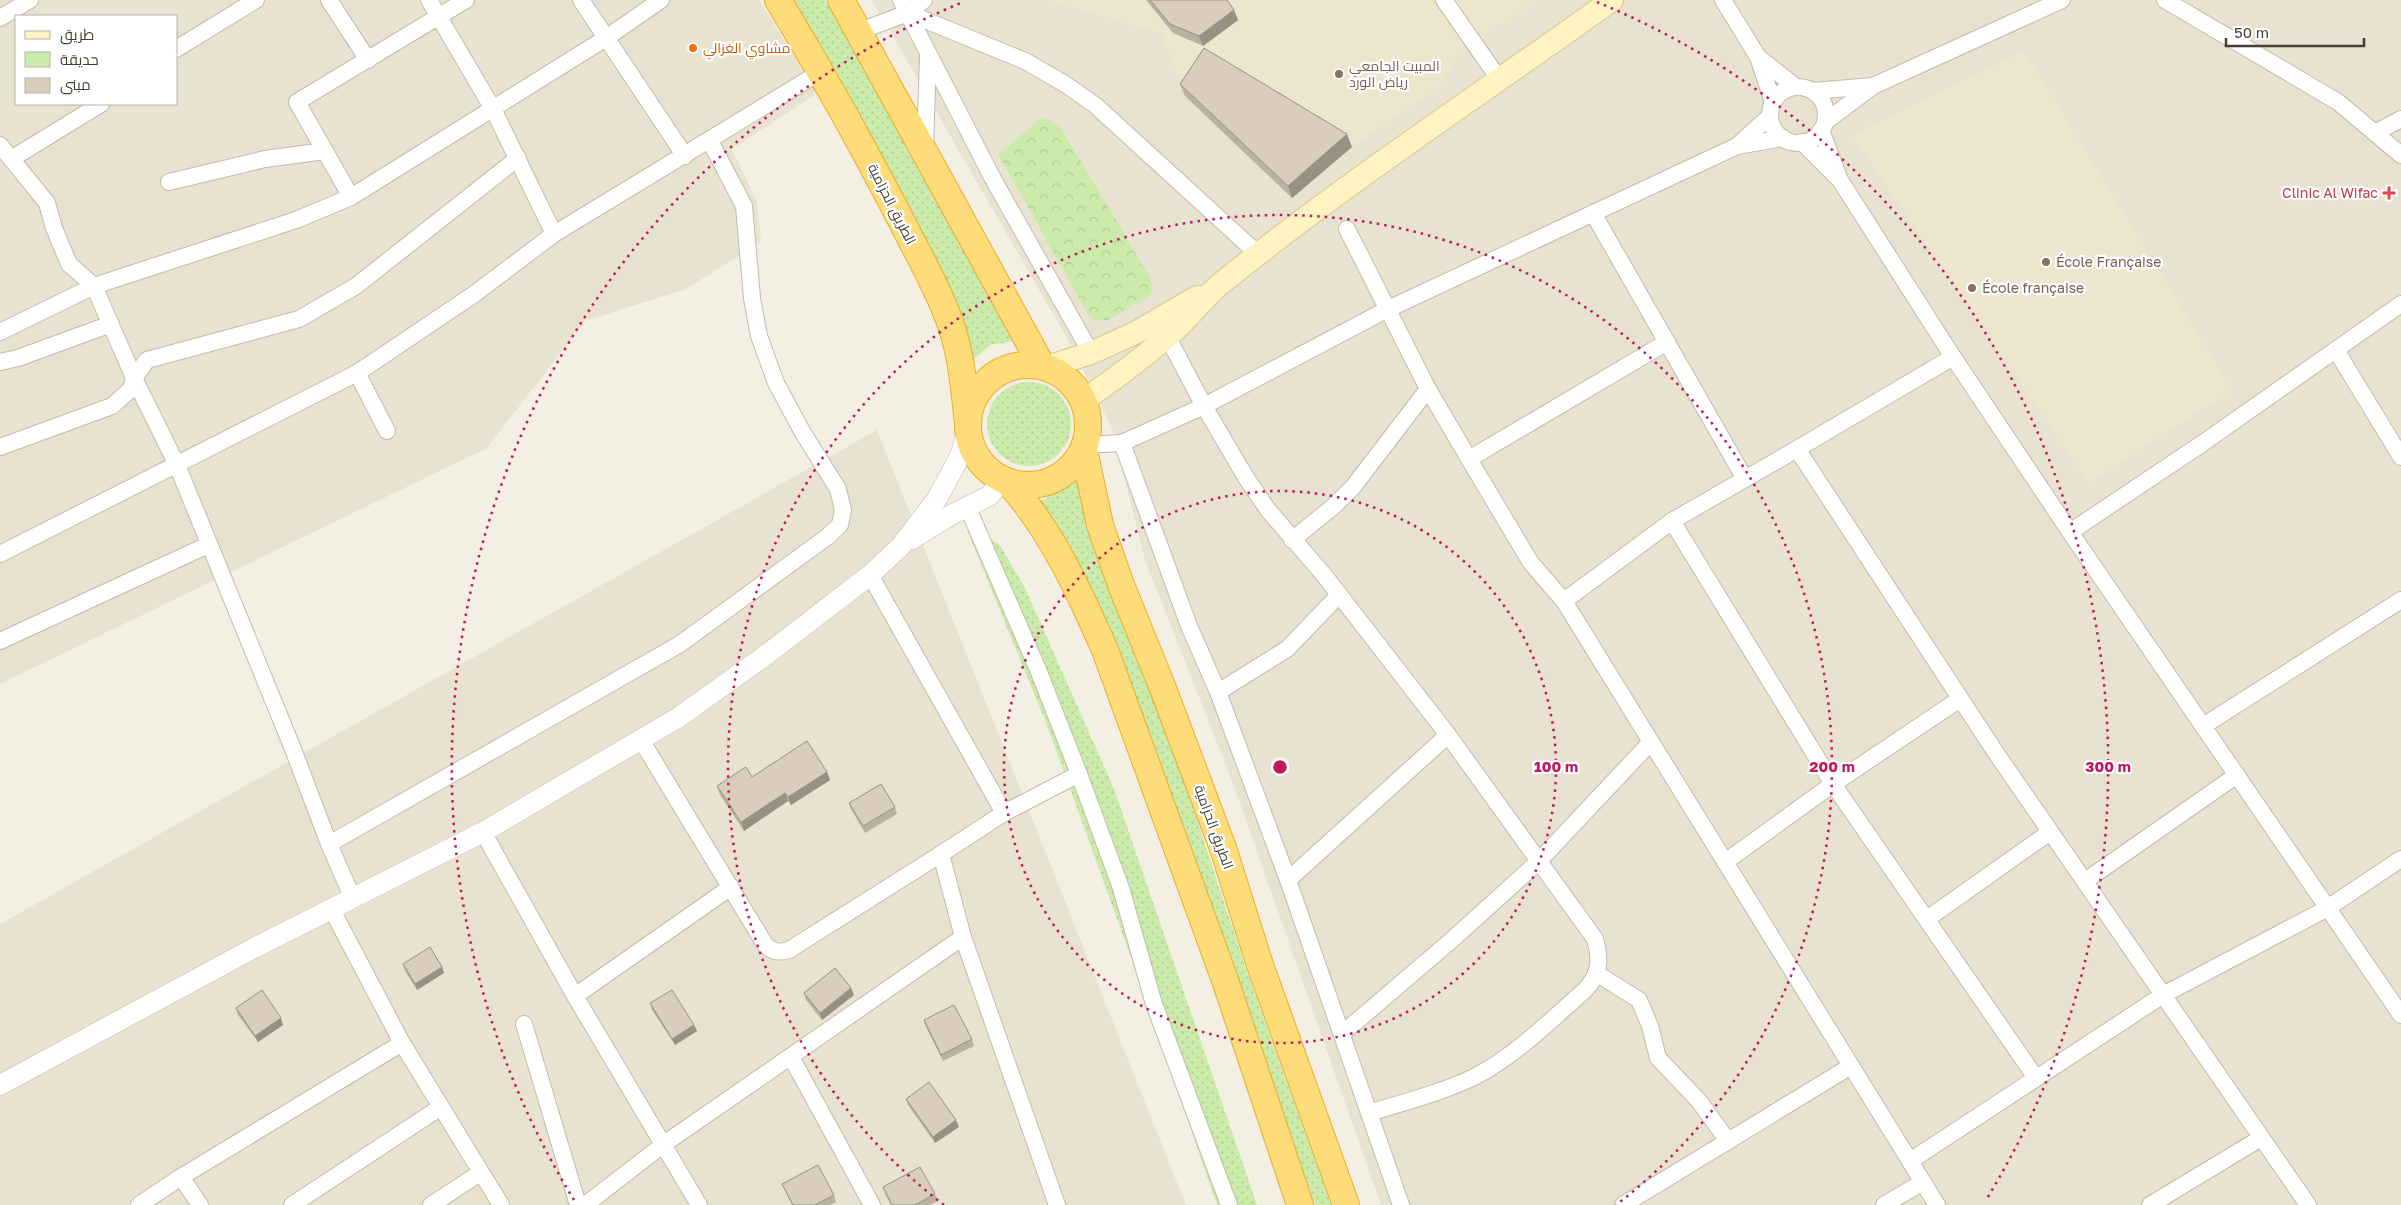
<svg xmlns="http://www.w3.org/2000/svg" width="2401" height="1205" font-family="'Golos Text',Cairo,sans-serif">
<defs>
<pattern id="green-dots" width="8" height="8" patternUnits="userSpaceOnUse" patternTransform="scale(1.25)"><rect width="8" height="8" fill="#caeba9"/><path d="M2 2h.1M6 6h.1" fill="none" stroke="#afcb92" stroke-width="1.8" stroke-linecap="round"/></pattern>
<pattern id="forest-crowns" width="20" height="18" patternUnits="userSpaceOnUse" patternTransform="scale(1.25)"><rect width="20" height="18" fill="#caeba9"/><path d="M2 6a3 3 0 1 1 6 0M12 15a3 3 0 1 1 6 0" fill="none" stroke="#afcb92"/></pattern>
</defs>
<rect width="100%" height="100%" fill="#f3efe3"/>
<g fill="#e8e2d1" fill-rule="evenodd">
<path d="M 0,0 L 759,0 L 817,93 L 732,149 L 757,202 L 761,242 L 686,289 L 585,321 L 487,448 L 0,684 ZM 16,16 L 176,16 L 176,104 L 16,104 Z"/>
<polygon points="872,0 2401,0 2401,1205 1381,1205 1234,786 1145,560 1112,428 1068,340"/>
<polygon points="877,430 1186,1205 0,1205 0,924"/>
</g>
<g fill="#eee6cc">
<polygon points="1048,0 1533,0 1506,25 1499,24 1459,54 1440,87 1352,147 1209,61 1185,96 1162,34"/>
<polygon points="2024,51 2232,390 2089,483 1852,135"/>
</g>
<g fill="url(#green-dots)">
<polygon points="788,0 825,0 851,42 955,234 1021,340 990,345 971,361"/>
<circle cx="1029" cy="424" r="42"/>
<polygon points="1079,480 1093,543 1178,762 1247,972 1331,1205 1315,1205 1162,768 1113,644 1074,554 1039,502"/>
<polygon points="967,530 999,544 1025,588 1114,789 1257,1205 1217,1205 1147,1002 1047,725"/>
</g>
<polygon fill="url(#forest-crowns)" points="1043,117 1061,128 1151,279 1152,291 1149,296 1108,320 1095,320 1088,314 998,154"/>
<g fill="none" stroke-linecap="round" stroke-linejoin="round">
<g stroke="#c2bba8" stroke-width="18">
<g id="minor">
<polyline points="329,0 368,60"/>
<polyline points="429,0 493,109 554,234 822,71"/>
<polyline points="581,0 685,156"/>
<polyline points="901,0 992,177 1091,353"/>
<polyline points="1444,0 1499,79"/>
<polyline points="1723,0 1758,57 1773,102"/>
<polyline points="2165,0 2338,102 2401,155"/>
<polyline points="908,13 1025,61 1065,84 1095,105 1259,255"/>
<polyline points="0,18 30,0"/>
<polyline points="860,31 908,13 924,0"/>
<polyline points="176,49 256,0"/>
<polyline points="1758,57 1796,87"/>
<circle cx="1798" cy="115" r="28"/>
<polyline points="1813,91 1873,86"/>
<polyline points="1825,122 1873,86 2062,0"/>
<polyline points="1821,130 1840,180 1953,357"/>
<polyline points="2375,133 2401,119"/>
<polyline points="1802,142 1837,177"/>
<polyline points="0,145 47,203 54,228 69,264 94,286 134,378 177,465 293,749 329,844 353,899"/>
<polyline points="1737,146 1770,116"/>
<polyline points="925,147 928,56"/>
<polyline points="11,159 101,104"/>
<polyline points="169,182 265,159 325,151"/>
<polyline points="351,197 297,102 466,0"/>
<polyline points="1593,213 1745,479"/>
<polyline points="1347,229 1428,389 1469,459 1531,563 1564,601"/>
<polyline points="2401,304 2203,443 2070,532 2401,1015"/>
<polyline points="0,332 94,286 296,220 351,197 606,38 661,0"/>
<path d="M 1167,336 L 1204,406 L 1245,476 L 1268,510 L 1324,575 L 1448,735 L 1595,939 C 1601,960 1600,974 1585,990 C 1550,1021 1515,1056 1474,1077 C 1441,1093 1404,1102 1369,1113"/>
<polyline points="2336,350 2401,457"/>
<polyline points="0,362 18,358 111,324"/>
<polyline points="357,373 387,431"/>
<polyline points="1122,443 1189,626 1218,692 1288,880 1401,1205"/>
<polyline points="1085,445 1122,443 1204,406 1386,310 1737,146 1783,138"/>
<polyline points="0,447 112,406 131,389 134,378 147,360 299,319 356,286 518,158"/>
<polyline points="1797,449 1672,521 1833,784 2036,1078"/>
<polyline points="1469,459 1667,342"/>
<polyline points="967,506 1039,672 1079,774 1121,888 1154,1004 1229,1205"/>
<polyline points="1672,521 1564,601 1937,1205"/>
<polyline points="2070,532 1953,357 1797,449 1996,753 2308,1205"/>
<polyline points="1292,540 1334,506 1353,487 1428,389"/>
<polyline points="0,554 357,373 473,295 554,234"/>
<polyline points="870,575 1004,813"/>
<polyline points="0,641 208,545"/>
<polyline points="1218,692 1287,649 1339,595"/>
<polyline points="2203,726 2401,600"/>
<path d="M 641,740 L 766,946 C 774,952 779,953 789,950 L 941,854"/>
<polyline points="483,832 575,996 699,1205"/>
<polyline points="329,844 680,644 827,537 840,525 843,510 838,489 803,433 776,383 759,336 752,298 744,206 710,141"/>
<polyline points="1725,862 1833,784 1960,699"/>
<polyline points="1288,880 1448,735"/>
<polyline points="2085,881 2237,775"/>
<polyline points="332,910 402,1043 501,1205"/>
<polyline points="1927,919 2050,832"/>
<polyline points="1596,973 1639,1000 1650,1026 1658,1058 1699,1101 1728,1141"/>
<polyline points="575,996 731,887"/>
<polyline points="524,1024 578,1205"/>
<polyline points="1343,1033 1454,938 1539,861 1650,743"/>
<polyline points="791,1057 872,1205"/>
<polyline points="1910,1161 2163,995 2326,909 2401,859"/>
<polyline points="181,1177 200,1205"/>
<polyline points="139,1205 181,1177 402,1043"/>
<polyline points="292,1205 441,1107"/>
<polyline points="431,1205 480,1173"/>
<polyline points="585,1205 664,1144 963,937"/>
<polyline points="1057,1205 963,937 941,854 1004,813 1079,774"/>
<polyline points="1623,1205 1851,1066"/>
<polyline points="1884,1205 1923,1182"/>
<polyline points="2150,1205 2261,1138"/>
</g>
</g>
<g stroke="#c2bba8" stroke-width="21">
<g id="tertiary">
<polyline points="912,539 951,515 989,496 1003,480"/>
<polyline points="0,1085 254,948 483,832 679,717 762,658 870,575 900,547 937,499 960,456 968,430"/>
</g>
</g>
<g stroke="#d6c78f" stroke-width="24">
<g id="secondary">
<polyline points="1047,367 1091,353 1135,333 1197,297"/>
<path d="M 1084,400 C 1116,378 1148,354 1177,328 C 1191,315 1204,298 1219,285 C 1345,183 1481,94 1612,0"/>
</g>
</g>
<g stroke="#e9ac28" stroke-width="28">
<g id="trunk">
<path d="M 778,0 C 822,73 863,146 902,222 C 919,256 939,290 951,325 C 962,357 964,390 968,423"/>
<polyline points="841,0 1042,366"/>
<circle cx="1028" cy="425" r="60"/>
<polyline points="1084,450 1100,525 1121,585 1162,686 1223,848 1260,965 1346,1205"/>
<path d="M 1007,481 C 1051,529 1079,591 1105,650 L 1226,983 L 1300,1205"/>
</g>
</g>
<use href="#minor" stroke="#fff" stroke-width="16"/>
<use href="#tertiary" stroke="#fff" stroke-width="20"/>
<use href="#secondary" stroke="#fff3c2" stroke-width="22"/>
<use href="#trunk" stroke="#ffdc7a" stroke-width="26"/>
</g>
<g fill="#bbb1a1">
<polygon points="1146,0 1227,0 1234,10 1238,20 1203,46 1173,33"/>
<polygon points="1180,84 1352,147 1292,198 1185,96"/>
<polygon points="827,772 830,780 791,805 788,801 744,831 720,795 717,786 752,777"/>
<polygon points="849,803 895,807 897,814 865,833 851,809"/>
<polygon points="403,964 442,967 444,973 417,990 405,971"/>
<polygon points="851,988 854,995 822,1020 806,1000 804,993"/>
<polygon points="650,1003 694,1025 697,1031 675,1045 652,1010"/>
<polygon points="236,1008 283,1025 258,1042 238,1015"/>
<polygon points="924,1020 972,1039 974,1046 943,1061 926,1027"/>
<polygon points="906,1099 956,1120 959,1127 935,1143 908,1105"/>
<polygon points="782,1184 834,1195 836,1202 830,1205 792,1205 785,1190"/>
<polygon points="883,1187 935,1194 938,1201 930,1205 891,1205 885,1194"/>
</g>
<g fill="#989083">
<polygon points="1234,10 1238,20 1203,46 1199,36"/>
<polygon points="1347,134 1352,147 1292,198 1288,186"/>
<polygon points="827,772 830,780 791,805 788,797"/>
<polygon points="785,793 788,801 744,831 741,822"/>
<polygon points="442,967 444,973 417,990 415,984"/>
<polygon points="851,988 854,995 822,1020 820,1013"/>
<polygon points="281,1018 283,1025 258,1042 255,1036"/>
<polygon points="694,1025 697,1031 675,1045 672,1039"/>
<polygon points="956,1120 959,1127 935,1143 933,1137"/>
</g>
<g fill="#d9cebb" stroke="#989083">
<polygon points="1150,0 1227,0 1234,10 1199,36 1170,24"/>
<polygon points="1204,48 1347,134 1288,186 1180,84"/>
<polygon points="807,741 827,772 788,797 785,793 741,822 717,786 746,767 752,777"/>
<polygon points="881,784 895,807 863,826 849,803"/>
<polygon points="430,947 442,967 415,984 403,964"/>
<polygon points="835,968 851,988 820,1013 804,993"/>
<polygon points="262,990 281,1018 255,1036 236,1008"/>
<polygon points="672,990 694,1025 672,1039 650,1003"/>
<polygon points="954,1005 972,1039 941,1055 924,1020"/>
<polygon points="929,1082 956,1120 933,1137 906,1099"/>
<polygon points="818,1165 834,1195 815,1205 793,1205 782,1184"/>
<polygon points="920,1167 935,1194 915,1205 892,1205 883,1187"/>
</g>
<g fill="none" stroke="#c2185b" stroke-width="2.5" stroke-dasharray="2.5 5">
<circle cx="1280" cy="767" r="276"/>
<path d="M944 1205A552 552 0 1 1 1616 1205"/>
<path d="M574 1200A828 828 0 0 1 963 2M1597 2A828 828 0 0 1 1986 1200"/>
</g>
<circle fill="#e8710a" stroke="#fff" stroke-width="2" cx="693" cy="48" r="5"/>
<g fill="#8d6e63" stroke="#fff" stroke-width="2">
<circle cx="1339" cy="74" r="5"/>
<circle cx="2046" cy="262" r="5"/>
<circle cx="1972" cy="288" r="5"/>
</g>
<path fill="#e0444e" stroke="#fff" stroke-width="2" d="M2386.5 185.5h5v5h5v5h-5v5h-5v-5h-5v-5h5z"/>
<g text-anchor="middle" stroke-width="4.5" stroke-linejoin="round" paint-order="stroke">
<g font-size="14" fill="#c56008" stroke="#fff" text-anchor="start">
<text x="703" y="53">مشاوي الغزالي</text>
</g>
<g font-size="14" fill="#785e54" stroke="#fff" text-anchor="start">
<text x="1349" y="71">المبيت الجامعي<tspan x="1349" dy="16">رياض الورد</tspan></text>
<text x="2056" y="267">École Française</text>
<text x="1982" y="293">École française</text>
</g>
<g font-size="14" fill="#be3a42" stroke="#fff" text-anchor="end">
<text x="2378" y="198">Clinic Al Wifac</text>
</g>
<g font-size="14" fill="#453f33" stroke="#fff">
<text transform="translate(892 204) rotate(63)" y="5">الطريق الحزامية</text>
<text transform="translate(1214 827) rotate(70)" y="5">الطريق الحزامية</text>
</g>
</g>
<circle cx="1280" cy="767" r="8" fill="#c2185b" stroke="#fff" stroke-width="2.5"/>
<g font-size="15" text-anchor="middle" font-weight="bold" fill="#c2185b" stroke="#fff" stroke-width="4.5" stroke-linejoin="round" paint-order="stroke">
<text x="1556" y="772">100 m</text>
<text x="1832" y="772">200 m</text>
<text x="2108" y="772">300 m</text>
</g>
<rect x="15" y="15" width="162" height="90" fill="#ffffff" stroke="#b5b2ad"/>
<rect x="25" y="31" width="25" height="8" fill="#fff3c2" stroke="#b5b2ad"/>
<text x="60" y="40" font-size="15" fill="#453f33">طريق</text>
<rect x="25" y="52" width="25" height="15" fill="#caeba9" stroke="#b5b2ad"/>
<text x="60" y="65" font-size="15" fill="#453f33">حديقة</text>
<rect x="25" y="78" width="25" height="15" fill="#d9cebb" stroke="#b5b2ad"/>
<text x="60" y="90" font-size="15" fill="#453f33">مبنى</text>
<path d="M2226 38v8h138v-8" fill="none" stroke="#453f33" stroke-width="2.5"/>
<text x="2234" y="38" font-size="15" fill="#453f33" stroke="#ffffff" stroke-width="4" paint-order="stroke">50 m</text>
</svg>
